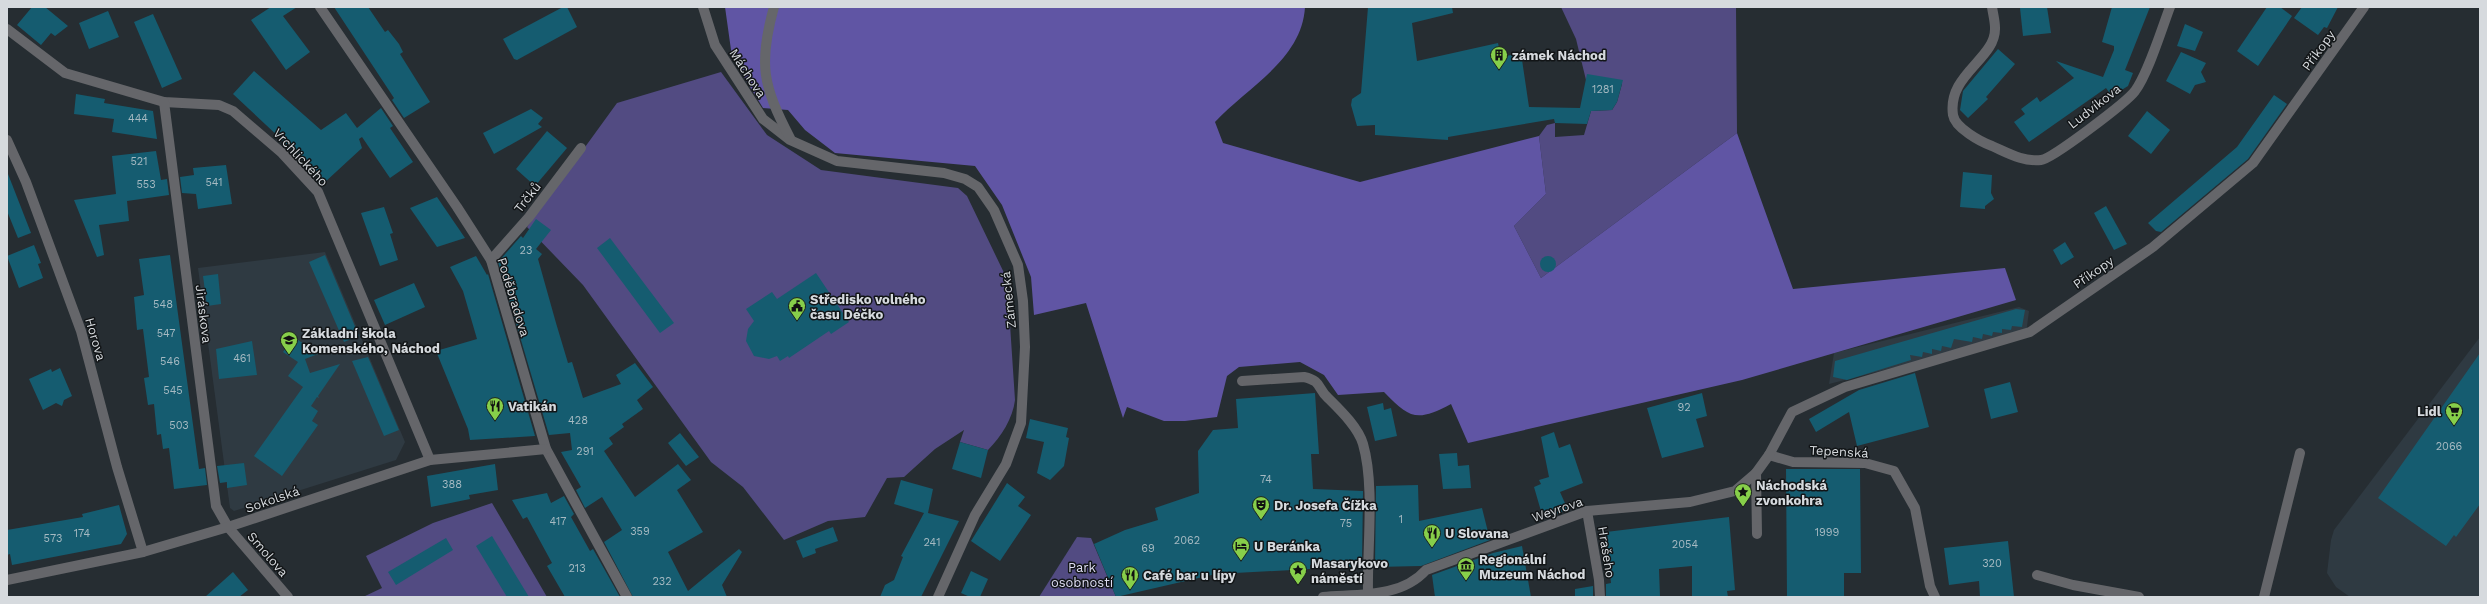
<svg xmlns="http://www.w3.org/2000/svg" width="2487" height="604" font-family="'Work Sans',sans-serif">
<rect width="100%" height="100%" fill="#262d32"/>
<g fill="#2f3a42">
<polygon points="325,252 405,442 396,460 234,511 230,508 198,268"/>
<polygon points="2019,307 2029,311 2026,334 1829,384 1834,353"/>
<polygon points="2480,337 2480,597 2350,597 2336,587 2327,573 2331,540 2334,530"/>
</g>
<g fill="#524b82">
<polygon points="1561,7 1736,7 1737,133 1541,278 1514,226 1546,194 1539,136 1547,125 1555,123 1555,137 1584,135 1591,111 1612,110 1617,102 1622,84 1619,80 1586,80 1576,39"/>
<path d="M 721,72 L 767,135 L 821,170 L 958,188 L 967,196 L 1007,279 L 1015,400 C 1013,418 1001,437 988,450 L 960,442 L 964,430 L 935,449 L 904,477 L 887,478 L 865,517 L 828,521 L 784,540 L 743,487 L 711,462 L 583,285 L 527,227 L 617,103 Z"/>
<polygon points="492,503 547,597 363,597 382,588 366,556 433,523"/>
<polygon points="1077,537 1091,538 1116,597 1039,597"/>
</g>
<path fill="#6055a4" d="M 725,7 L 1305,7 C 1302,60 1247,87 1215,122 L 1223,143 L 1360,182 L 1539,136 L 1546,194 L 1514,226 L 1541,278 L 1737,133 L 1793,289 L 2005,268 L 2016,300 L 1742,380 L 1468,443 L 1451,404 C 1417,422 1410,419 1384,392 L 1338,395 L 1324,375 L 1300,362 L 1239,367 L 1227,376 L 1217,417 L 1185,421 L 1164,421 L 1127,407 L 1123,418 L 1086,303 L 1034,315 L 1031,277 L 1002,205 L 975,166 L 835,153 L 805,130 L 788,110 L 763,108 L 732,57 Z"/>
<g fill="#155c70">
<polygon points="32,7 45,7 68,26 55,36 51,33 41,45 17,25"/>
<polygon points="271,7 297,7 283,16 310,52 286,70 251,20"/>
<polygon points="334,7 368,7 385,32 388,30 399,44 403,52 400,54 430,102 404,118 392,100 394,98"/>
<polygon points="563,7 567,7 577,27 517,60 514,59 503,39"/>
<polygon points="1368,7 1452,7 1453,13 1412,23 1417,61 1498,43 1501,57 1521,53 1529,107 1580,108 1587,74 1623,80 1617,102 1612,110 1591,111 1587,124 1555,123 1554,119 1448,137 1448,140 1375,135 1375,125 1357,126 1351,105 1352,99 1361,93"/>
<polygon points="2047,7 2051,33 2023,36 2020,8"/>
<polygon points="2112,7 2150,7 2125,70 2133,73 2128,86 2112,96 2106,88 2029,142 2014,122 2025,114 2021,109 2037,97 2040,102 2074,78 2056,61 2103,77 2114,50 2114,46 2102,42"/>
<polygon points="2267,7 2280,7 2292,16 2258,66 2237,51"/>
<polygon points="2302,7 2338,7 2327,28 2324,27 2318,35 2294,18"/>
<polygon points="108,11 119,37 89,49 79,23"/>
<polygon points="153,14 182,79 162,88 134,22"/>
<polygon points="2185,24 2203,32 2195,51 2177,46"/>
<polygon points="1998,49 2015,64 1986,97 1988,99 1968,118 1960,110 1963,91"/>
<polygon points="2181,52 2206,63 2201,72 2206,82 2195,85 2190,94 2166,81"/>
<polygon points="254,71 321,130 346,113 357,128 381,108 393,126 390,128 413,162 390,178 362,137 359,139 362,148 324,183 296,153 233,94"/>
<polygon points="76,94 105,99 104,103 153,111 157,139 112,132 114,119 74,114"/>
<polygon points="2274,95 2287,104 2248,159 2161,232 2156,231 2148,223 2237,147"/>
<polygon points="531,109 543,118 538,124 542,127 494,154 483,133"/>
<polygon points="2147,111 2170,130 2151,154 2128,136"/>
<polygon points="547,131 567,148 535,186 516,169"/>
<polygon points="156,151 161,180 167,179 169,195 127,201 129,221 99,225 104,255 97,257 74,200 116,194 112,156"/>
<polygon points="226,165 232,204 198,209 196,194 182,193 180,177 194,175 193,168"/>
<polygon points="1963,172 1992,175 1991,193 1994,199 1985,206 1985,209 1960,207"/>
<polygon points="8,174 31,233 18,238 7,211"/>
<polygon points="437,197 465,238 437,247 410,208"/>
<polygon points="2106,206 2127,244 2114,250 2094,213"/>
<polygon points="384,207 393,233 390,234 398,260 380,266 361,213"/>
<polygon points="536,219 551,230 536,249 542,254 538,259 556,323 568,363 572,362 583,398 621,384 616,375 635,363 653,387 637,400 643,409 622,424 624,427 609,438 613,444 604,451 635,497 678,464 691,480 677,490 703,532 668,552 688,591 739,549 742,552 722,585 727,597 633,597 604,542 622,530 602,497 585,508 576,490 581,487 561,452 572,450 570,433 549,435 498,262 521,236 523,238"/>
<polygon points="610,238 674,323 660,333 597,248"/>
<polygon points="2065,242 2074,257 2061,265 2053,250"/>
<polygon points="34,245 41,263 38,264 43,278 19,288 7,256"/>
<polygon points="170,255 199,469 205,468 207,485 174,489 169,448 163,449 161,434 157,435 154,404 148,405 144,378 149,377 143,329 137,330 134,297 144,295 139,259"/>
<polygon points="325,255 359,336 344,342 309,262"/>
<polygon points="476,256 487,275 488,274 535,436 470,440 468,429 436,351 477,339 463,291 450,267"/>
<circle cx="1548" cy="264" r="8"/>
<polygon points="816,273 849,322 831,334 829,331 789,358 788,356 780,361 777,356 769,359 754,356 746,341 748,329 754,321 746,309 772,292 777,299"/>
<polygon points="218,274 221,304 207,306 203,276"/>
<polygon points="414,283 425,307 385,325 374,300"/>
<polygon points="2016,309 2025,310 2022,327 2012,326 2011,330 2002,329 2002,333 1993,332 1992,336 1983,334 1982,339 1973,337 1972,342 1954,339 1951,348 1942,346 1941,351 1932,349 1932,354 1923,352 1922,357 1910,355 1911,360 1847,380 1833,377 1835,361"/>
<polygon points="294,337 318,354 305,359 310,373 340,364 318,396 319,398 317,397 311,406 318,411 312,421 318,425 282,476 254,456 303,387 288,376 298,362 283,352"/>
<polygon points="252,341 257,375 219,379 216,349"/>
<polygon points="2480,353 2480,504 2456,537 2454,535 2446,546 2378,498"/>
<polygon points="368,357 399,430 384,436 352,361"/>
<polygon points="60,368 72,396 64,400 62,406 56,403 43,410 29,379 51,369 52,372"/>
<polygon points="1915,373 1929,427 1857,446 1849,412 1816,432 1809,419 1859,390"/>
<polygon points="2010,382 2018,412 1991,419 1984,389"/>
<polygon points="1315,393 1319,454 1311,454 1313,489 1363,491 1362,567 1310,565 1310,569 1216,574 1116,597 1094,544 1125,530 1158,520 1155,508 1199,493 1198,451 1213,430 1238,428 1236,399"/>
<polygon points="1702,393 1707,416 1696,419 1704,447 1662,458 1647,408"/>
<polygon points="1383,403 1384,410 1391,408 1397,436 1375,441 1367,407"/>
<polygon points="1030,419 1068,428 1066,437 1069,438 1064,466 1050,480 1037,473 1044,442 1026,438"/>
<polygon points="1554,432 1559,448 1570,444 1583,483 1560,492 1568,510 1543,518 1534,487 1541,484 1539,480 1549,477 1541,437"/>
<polygon points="680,433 699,457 686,466 668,443"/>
<polygon points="960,442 988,450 981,478 952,469"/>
<polygon points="1457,453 1458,466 1469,465 1471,488 1443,489 1439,454"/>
<polygon points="244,463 247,485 227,488 227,482 220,483 217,466"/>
<polygon points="495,464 498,490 469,495 470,499 431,507 427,476"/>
<polygon points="1786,469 1860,469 1861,573 1844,573 1844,597 1787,597"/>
<polygon points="901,480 933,489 928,513 959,521 921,597 880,597 885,585 894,580 903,557 901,556 924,513 894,504"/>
<polygon points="1007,483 1025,497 1018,506 1031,515 1000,561 971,541"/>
<polygon points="1418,485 1419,521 1482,508 1490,540 1421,566 1375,567 1376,486"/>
<polygon points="547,493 551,503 564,496 574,514 571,517 590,551 593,549 620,597 565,597 547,566 552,563 527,517 523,519 512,500"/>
<polygon points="119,505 127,534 121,544 12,565 10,554 7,555 7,530 83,517 82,514"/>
<polygon points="1729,517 1735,590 1727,591 1728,597 1692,597 1692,566 1659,569 1660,597 1606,597 1606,584 1611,583 1606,532"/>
<polygon points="833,527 838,541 815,549 816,553 803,558 796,541"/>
<polygon points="492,536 529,597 507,597 476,546"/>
<polygon points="446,538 453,550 396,585 388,572"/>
<polygon points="2008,541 2014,597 1980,597 1979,581 1949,585 1944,548"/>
<polygon points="1522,546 1531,597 1435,597 1432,575 1493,553"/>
<polygon points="971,571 988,579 980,597 970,597 961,593"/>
<polygon points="233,572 248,590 239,597 205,597"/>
<polygon points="1593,586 1593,597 1575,597 1575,589"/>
</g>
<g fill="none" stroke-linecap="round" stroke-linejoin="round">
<g stroke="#65666a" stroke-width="10">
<polyline points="320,7 457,207 491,260 546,449 627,597"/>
<polyline points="703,7 715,45 763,119 790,140 837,161 944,173 965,179 978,187 994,210 1018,265 1023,301 1025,347 1021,423 1006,464 975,515 938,597"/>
<path d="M 774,7 C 758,64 763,86 790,138"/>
<path d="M 1992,7 C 1993,14 1995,21 1995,28 C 1996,59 1947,74 1953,115 C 1955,128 1981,142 1992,146 C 2008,153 2023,162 2041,160 C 2052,159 2127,102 2135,91 C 2148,74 2162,28 2170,7"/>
<polyline points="7,29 65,73 164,102 219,105 233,111 282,153 318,192 430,460"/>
<polyline points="164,102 216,506 228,527 288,597"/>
<polyline points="7,140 26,182 81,331 117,467 143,552"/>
<polyline points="491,260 529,217 581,148"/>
<path d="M 1242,381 L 1304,377 C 1322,381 1317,388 1328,398 C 1340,410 1358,427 1363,444 C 1375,485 1367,548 1368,593"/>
<polyline points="1769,455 1793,462 1865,463 1894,471 1915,508 1930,586 1935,597"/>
<polyline points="1756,473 1757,534"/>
<polyline points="1587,511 1599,580 1600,597"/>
<polyline points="2037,575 2073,585 2139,597"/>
<polyline points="7,580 143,552 228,527 430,460 546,449"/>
<path d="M 1323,597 C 1359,594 1401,598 1426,570 L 1587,511 L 1690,502 L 1735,491 L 1756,473 L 1769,455 L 1792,412 L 1845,387 L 2030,332 L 2153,247 L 2253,163 L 2364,7"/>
<polyline points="2264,597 2300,453"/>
</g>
</g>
<defs>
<g id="building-pin" transform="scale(0.9)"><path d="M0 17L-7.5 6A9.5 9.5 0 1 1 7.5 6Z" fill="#87cf4a" stroke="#121517"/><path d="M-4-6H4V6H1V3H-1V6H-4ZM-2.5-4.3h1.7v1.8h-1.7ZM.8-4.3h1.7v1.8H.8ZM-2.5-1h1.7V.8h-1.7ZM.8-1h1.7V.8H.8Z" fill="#111"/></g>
<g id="civic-pin" transform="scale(0.9)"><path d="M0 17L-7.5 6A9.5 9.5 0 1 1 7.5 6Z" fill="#87cf4a" stroke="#121517"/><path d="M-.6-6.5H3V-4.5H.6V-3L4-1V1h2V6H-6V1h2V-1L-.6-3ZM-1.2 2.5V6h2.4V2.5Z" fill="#111"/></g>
<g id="school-pin" transform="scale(0.9)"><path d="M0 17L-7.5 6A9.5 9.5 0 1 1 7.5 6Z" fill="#87cf4a" stroke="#121517"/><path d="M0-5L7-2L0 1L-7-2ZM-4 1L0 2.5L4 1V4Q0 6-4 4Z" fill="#111"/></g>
<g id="restaurant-pin" transform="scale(0.9)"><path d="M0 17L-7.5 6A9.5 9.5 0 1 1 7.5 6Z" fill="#87cf4a" stroke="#121517"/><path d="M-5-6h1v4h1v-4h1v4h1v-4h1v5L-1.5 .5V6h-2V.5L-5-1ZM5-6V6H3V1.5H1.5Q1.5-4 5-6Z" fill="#111"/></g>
<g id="supermarket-pin" transform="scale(0.9)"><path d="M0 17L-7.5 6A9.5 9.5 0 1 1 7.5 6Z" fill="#87cf4a" stroke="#121517"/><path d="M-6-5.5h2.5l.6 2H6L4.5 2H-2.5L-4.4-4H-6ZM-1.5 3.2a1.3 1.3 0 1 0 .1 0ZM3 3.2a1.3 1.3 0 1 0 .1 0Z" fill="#111"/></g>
<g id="sight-pin" transform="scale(0.9)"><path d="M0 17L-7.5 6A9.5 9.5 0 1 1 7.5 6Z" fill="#87cf4a" stroke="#121517"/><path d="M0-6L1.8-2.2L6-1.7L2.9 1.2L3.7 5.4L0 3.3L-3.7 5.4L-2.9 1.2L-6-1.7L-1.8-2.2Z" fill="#111"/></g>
<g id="theatre-pin" transform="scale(0.9)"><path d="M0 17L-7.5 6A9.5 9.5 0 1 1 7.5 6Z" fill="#87cf4a" stroke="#121517"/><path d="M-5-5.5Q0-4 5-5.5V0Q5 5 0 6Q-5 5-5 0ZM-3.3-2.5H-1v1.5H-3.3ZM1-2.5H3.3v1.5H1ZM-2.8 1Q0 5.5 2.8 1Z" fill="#111"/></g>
<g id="hotel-pin" transform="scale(0.9)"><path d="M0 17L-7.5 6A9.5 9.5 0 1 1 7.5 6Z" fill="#87cf4a" stroke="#121517"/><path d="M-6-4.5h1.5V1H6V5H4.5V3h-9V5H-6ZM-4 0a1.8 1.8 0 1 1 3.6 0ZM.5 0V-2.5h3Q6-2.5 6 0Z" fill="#111"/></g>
<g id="museum-pin" transform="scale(0.9)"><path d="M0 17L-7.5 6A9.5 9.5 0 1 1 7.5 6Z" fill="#87cf4a" stroke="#121517"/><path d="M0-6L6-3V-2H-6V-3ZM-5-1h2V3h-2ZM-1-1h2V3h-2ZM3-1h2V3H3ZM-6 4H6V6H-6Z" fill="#111"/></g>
</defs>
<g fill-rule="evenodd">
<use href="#building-pin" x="1499" y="55"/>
<use href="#civic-pin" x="797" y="306"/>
<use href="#school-pin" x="289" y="340"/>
<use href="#restaurant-pin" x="495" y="406"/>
<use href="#supermarket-pin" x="2454" y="411"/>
<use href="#sight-pin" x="1743" y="492"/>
<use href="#theatre-pin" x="1261" y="505"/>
<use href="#restaurant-pin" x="1432" y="533"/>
<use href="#hotel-pin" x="1241" y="546"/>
<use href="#museum-pin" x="1466" y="566"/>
<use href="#sight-pin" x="1298" y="570"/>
<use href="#restaurant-pin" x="1130" y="575"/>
</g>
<g text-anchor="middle" stroke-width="3" stroke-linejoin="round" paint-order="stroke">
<g font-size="11" fill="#a6bac2">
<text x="1603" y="93">1281</text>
<text x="138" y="122">444</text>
<text x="139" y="165">521</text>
<text x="214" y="186">541</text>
<text x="146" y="188">553</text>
<text x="526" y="254">23</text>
<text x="163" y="308">548</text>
<text x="166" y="337">547</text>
<text x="242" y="362">461</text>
<text x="170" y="365">546</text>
<text x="173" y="394">545</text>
<text x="1684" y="411">92</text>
<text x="578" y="424">428</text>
<text x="179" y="429">503</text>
<text x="2449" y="450">2066</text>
<text x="585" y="455">291</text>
<text x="1266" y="483">74</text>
<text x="452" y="488">388</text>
<text x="1401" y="523">1</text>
<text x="558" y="525">417</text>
<text x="1346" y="527">75</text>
<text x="640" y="535">359</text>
<text x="1827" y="536">1999</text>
<text x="82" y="537">174</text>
<text x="53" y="542">573</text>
<text x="1187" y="544">2062</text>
<text x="932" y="546">241</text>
<text x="1685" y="548">2054</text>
<text x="1148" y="552">69</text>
<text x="1992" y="567">320</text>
<text x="577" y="572">213</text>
<text x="662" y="585">232</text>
</g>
<g font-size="13" fill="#d6dade" stroke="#121517">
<text transform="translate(2318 50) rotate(-54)" y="5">Příkopy</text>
<text transform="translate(748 73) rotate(57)" y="5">Máchova</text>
<text transform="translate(2094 106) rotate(-38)" y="5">Ludvíkova</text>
<text transform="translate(301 157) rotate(47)" y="5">Vrchlického</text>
<text transform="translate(527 197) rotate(-52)" y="5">Trčků</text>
<text transform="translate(2093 272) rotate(-35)" y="5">Příkopy</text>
<text transform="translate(514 297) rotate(73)" y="5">Poděbradova</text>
<text transform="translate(1008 300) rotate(-96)" y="5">Zámecká</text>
<text transform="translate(204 314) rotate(83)" y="5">Jiráskova</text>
<text transform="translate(96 339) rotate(74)" y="5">Horova</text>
<text transform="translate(1839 451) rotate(3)" y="5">Tepenská</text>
<text transform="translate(272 499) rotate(-19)" y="5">Sokolská</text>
<text transform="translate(1557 509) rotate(-19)" y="5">Weyrova</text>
<text transform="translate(1607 552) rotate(81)" y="5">Hrašeho</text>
<text transform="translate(268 554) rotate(49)" y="5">Smolova</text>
</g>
<g font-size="13" font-weight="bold" fill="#d6dade" stroke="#121517" text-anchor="start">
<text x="1512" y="60">zámek Náchod</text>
<text x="810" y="304">Středisko volného<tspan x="810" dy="15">času Déčko</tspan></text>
<text x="302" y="338">Základní škola<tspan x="302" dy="15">Komenského, Náchod</tspan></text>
<text x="508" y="411">Vatikán</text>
<text x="2441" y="416" text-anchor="end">Lidl</text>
<text x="1756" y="490">Náchodská<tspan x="1756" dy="15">zvonkohra</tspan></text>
<text x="1274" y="510">Dr. Josefa Čížka</text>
<text x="1445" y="538">U Slovana</text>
<text x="1254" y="551">U Beránka</text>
<text x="1479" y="564">Regionální<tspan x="1479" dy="15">Muzeum Náchod</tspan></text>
<text x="1311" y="568">Masarykovo<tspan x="1311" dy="15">náměstí</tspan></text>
<text x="1143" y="580">Café bar u lípy</text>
</g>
<g font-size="13" fill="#dddcf2" stroke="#121517">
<text x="1082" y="572">Park<tspan x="1082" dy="15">osobností</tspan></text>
</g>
</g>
<rect width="2487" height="604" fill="none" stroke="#d6dade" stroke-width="16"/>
</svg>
